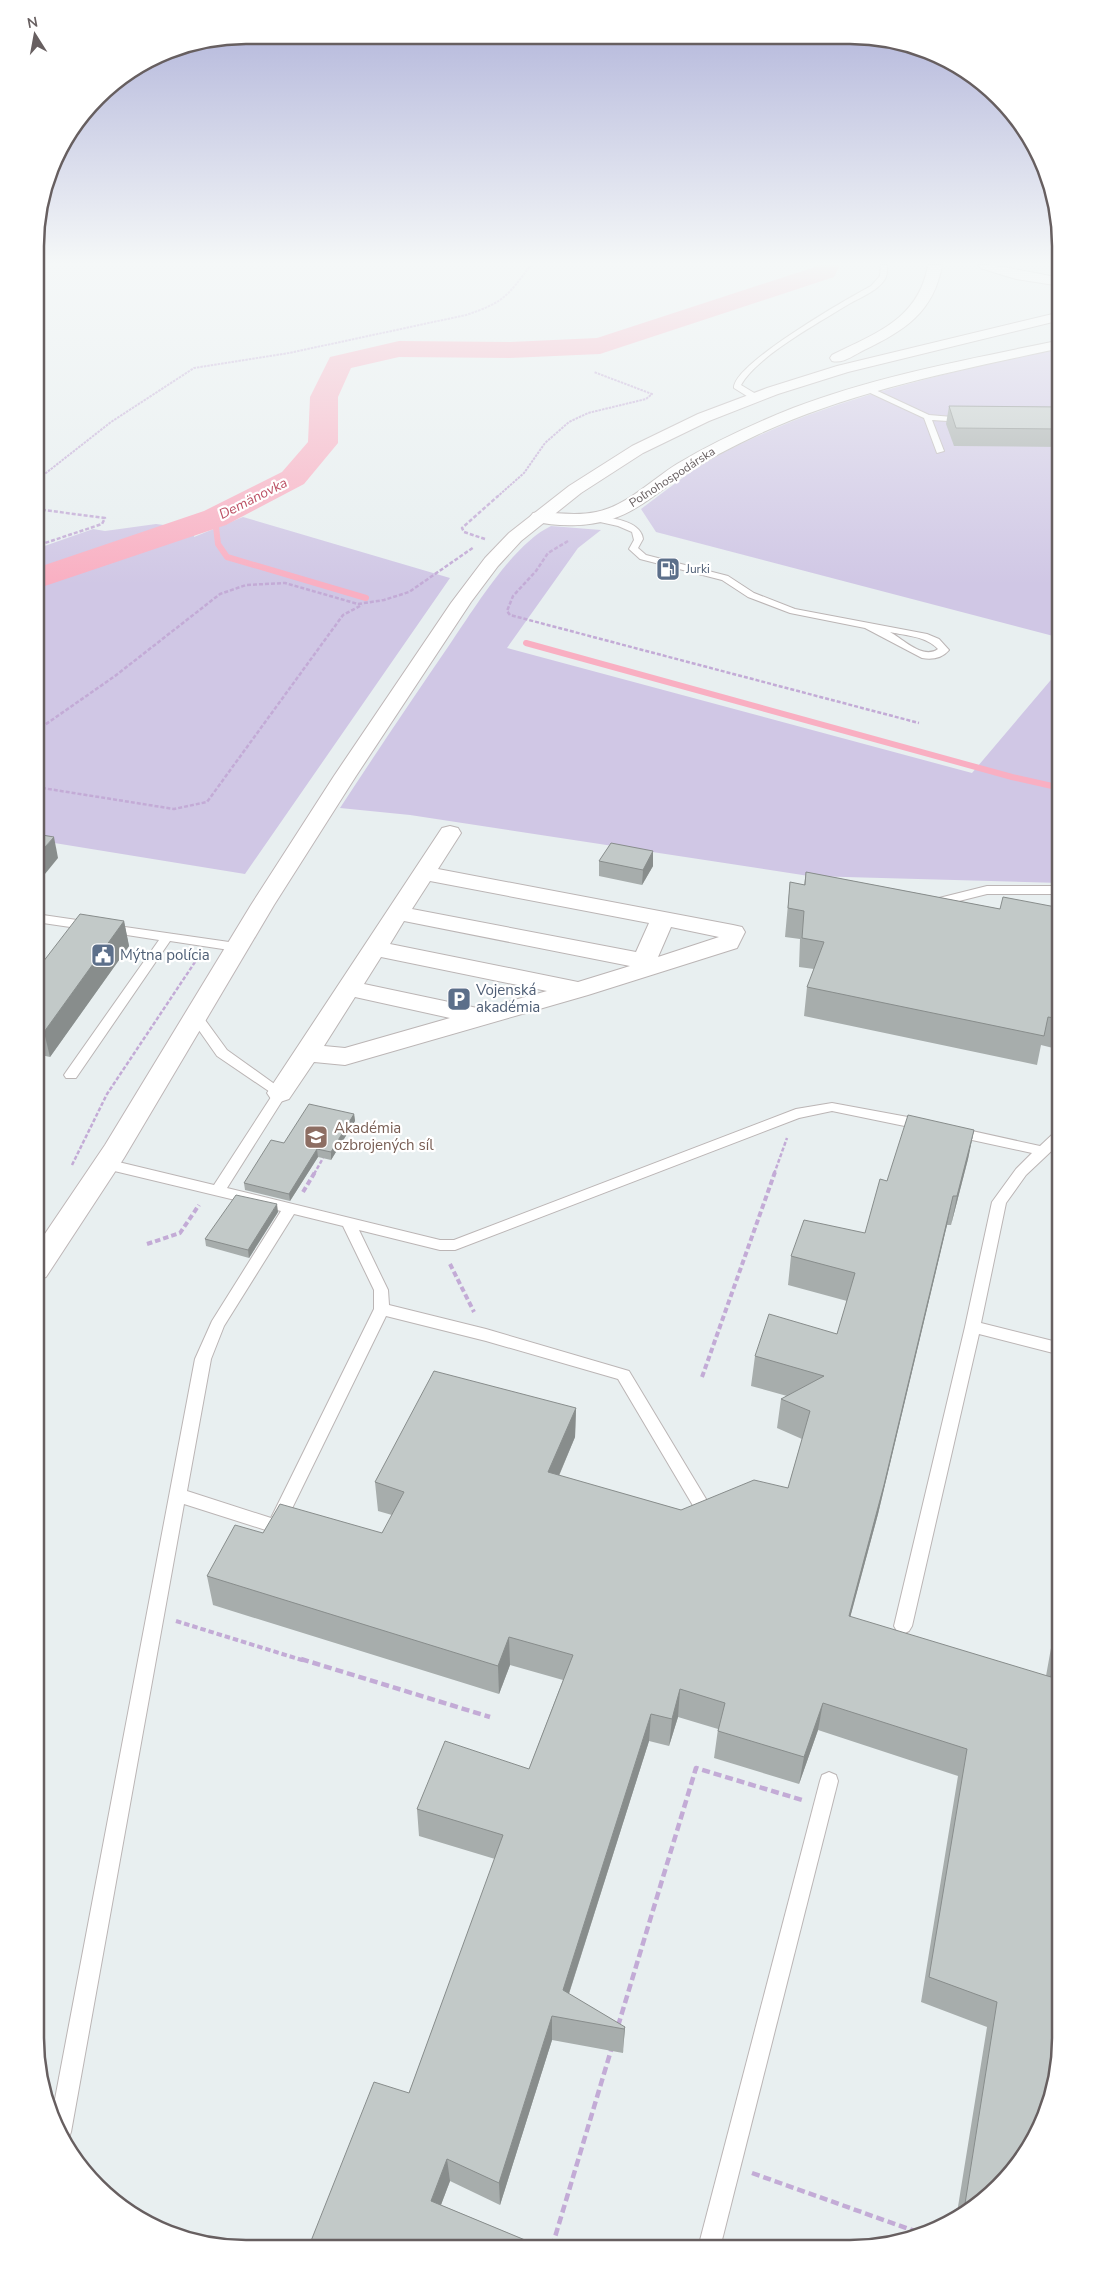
<svg xmlns="http://www.w3.org/2000/svg" width="1096" height="2284" font-family="'Nunito Sans',sans-serif">
<rect width="100%" height="100%" fill="#e8eff0"/>
<g fill="#d0c7e5">
<path d="M 1061,348 L 1061,638 L 656,532 L 641,509 C 664,492 687,473 712,459 C 821,399 941,375 1061,348 Z"/>
<polygon points="243,517 450,578 245,874 36,840 36,549 93,529 105,531 156,524 195,529 194,537"/>
<path d="M 551,526 L 601,530 L 578,548 L 507,648 L 972,773 L 1061,668 L 1061,883 L 809,876 L 410,815 L 340,808 C 376,753 413,698 450,644 C 474,609 513,544 551,526 Z"/>
</g>
<g fill="none" stroke-linecap="round" stroke-linejoin="round">
<g stroke="#f9afc2" stroke-width="6">
<polyline points="215,518 218,544 227,557 366,598"/>
<polyline points="526,643 1012,777 1061,788"/>
</g>
<polygon fill="#f9afc2" fill-rule="evenodd" points="816,265 840,265 834,277 600,354 510,358 399,357 351,368 338,397 338,443 304,484 226,525 36,589 36,568 204,511 282,472 308,442 310,397 330,357 399,341 510,342 597,338 815,267"/>
<g stroke="#bbb5b5" stroke-width="2">
<g id="service">
<path d="M 881,265 L 887,265 C 887,268 887,274 886,277 C 880,290 861,297 849,304 C 820,322 757,356 741,385 L 756,394 L 756,398 L 750,398 L 734,388 C 733,364 847,299 871,286 L 880,276 Z"/>
<polygon points="869,387 929,415 964,418 968,420 964,422 932,420 944,451 937,453 924,418 866,391 865,389"/>
<path d="M 594,515 C 609,518 641,520 643,539 L 638,548 L 646,555 L 728,576 L 754,593 L 795,609 L 927,634 L 939,639 L 949,650 C 942,658 932,660 922,658 L 865,628 L 790,613 L 748,597 L 722,580 L 640,559 L 629,549 L 634,540 L 632,532 L 618,526 L 591,520 L 590,518 ZM 890,632 C 907,636 926,636 938,649 C 923,660 903,639 890,632 Z"/>
<polygon points="987,886 1061,886 1061,894 987,894 931,908 925,904 927,901"/>
<polygon points="36,914 77,920 83,924 77,928 36,922"/>
<polygon points="118,926 236,943 242,947 236,951 170,941 76,1078 66,1078 64,1075 66,1072 159,940 114,933 112,930"/>
<path d="M 195,1012 L 200,1013 L 227,1050 L 287,1093 L 227,1188 L 440,1240 L 454,1240 L 796,1109 L 832,1103 L 924,1120 L 931,1125 L 924,1130 L 832,1111 L 799,1118 L 455,1250 L 440,1250 L 359,1230 L 388,1290 L 389,1305 L 486,1329 L 629,1371 L 709,1504 L 707,1509 L 701,1511 L 695,1509 L 618,1379 L 486,1341 L 386,1316 L 281,1531 L 275,1533 L 184,1504 L 71,2132 L 68,2140 L 64,2141 L 52,2115 L 195,1359 L 212,1321 L 281,1211 L 106,1169 L 99,1164 L 106,1159 L 214,1185 L 273,1094 L 217,1056 L 189,1016 ZM 294,1214 L 343,1226 L 374,1290 L 374,1309 L 271,1518 L 187,1491 L 211,1359 L 224,1326 Z"/>
<polygon points="954,1127 1040,1146 1056,1131 1061,1129 1061,1142 1026,1175 1006,1203 981,1323 1061,1343 1061,1355 979,1334 912,1626 909,1631 903,1634 897,1631 894,1626 965,1327 992,1202 1016,1169 1032,1153 949,1135 947,1132 949,1129"/>
<polygon points="829,1772 836,1775 838,1781 720,2248 698,2248 820,1781 822,1775"/>
</g>
</g>
<g stroke="#bbb5b5" stroke-width="2">
<g id="minor">
<path d="M 1061,340 L 1061,348 C 959,370 854,390 759,434 C 734,446 709,458 686,473 C 661,489 640,510 612,519 C 588,527 557,527 533,521 L 530,517 L 533,513 L 539,512 C 558,513 577,516 596,512 C 627,506 651,480 677,464 C 714,442 753,424 793,408 C 879,375 971,359 1061,340 Z"/>
<path d="M 450,826 L 458,828 L 461,833 L 438,869 L 733,925 L 742,927 L 745,932 L 737,948 L 588,995 L 345,1065 L 314,1062 L 289,1099 L 280,1102 L 271,1099 L 267,1093 L 442,828 ZM 430,881 L 649,923 L 636,952 L 412,909 ZM 404,921 L 630,966 L 578,982 L 390,944 ZM 671,927 L 719,937 L 658,957 ZM 381,957 L 547,991 L 482,1009 L 364,984 ZM 355,997 L 450,1018 L 345,1048 L 324,1046 Z"/>
</g>
</g>
<g stroke="#beb6b7" stroke-width="2">
<g id="secondary">
<path d="M 928,265 L 942,265 C 934,312 904,331 864,350 C 854,355 843,364 832,361 L 830,358 L 832,355 C 876,333 919,319 928,265 Z"/>
<path d="M 978,265 C 1005,265 1034,274 1061,278 L 1061,286 L 1016,279 L 980,268 Z"/>
<polygon points="1061,312 1061,320 848,372 778,394 709,421 643,453 581,493 521,541 498,566 471,602 356,776 274,905 124,1158 46,1277 36,1280 36,1247 105,1145 251,905 334,776 451,603 485,558 509,533 569,486 632,446 698,414 767,388 837,366"/>
</g>
</g>
<g stroke="#c3abd6" stroke-width="2" stroke-dasharray="2.5 1" stroke-linecap="butt">
<path d="M 37,480 L 111,422 L 194,368 L 289,353 L 466,315 C 505,302 507,296 531,265"/>
<polyline points="497,497 524,473 545,443 569,422 588,413 646,399 652,394 594,372"/>
</g>
<g stroke="#c3abd6" stroke-width="2.5" stroke-dasharray="4 2" stroke-linecap="butt">
<polyline points="36,509 105,518 102,524 36,546"/>
<polyline points="485,539 464,532 462,528 498,496"/>
<polyline points="568,541 548,553 536,571 513,596 507,611 510,615 919,723"/>
<polyline points="36,731 115,676 220,594 246,585 285,583 358,604 384,600 409,592 474,547"/>
<polyline points="36,787 174,809 207,802 343,615 362,605"/>
<polyline points="72,1165 107,1094 197,959"/>
<polyline points="314,1174 323,1158"/>
<polyline points="774,1174 787,1138"/>
</g>
<g stroke="#c3abd6" stroke-width="4" stroke-dasharray="5.5 3" stroke-linecap="butt">
<polyline points="303,1192 315,1172"/>
<polyline points="147,1244 180,1233 199,1205"/>
<polyline points="450,1264 474,1312"/>
<polyline points="702,1377 775,1172"/>
<polyline points="176,1621 305,1661"/>
</g>
<g stroke="#c3abd6" stroke-width="4.5" stroke-dasharray="8 4" stroke-linecap="butt">
<polyline points="301,1659 490,1717"/>
<polyline points="618,2026 696,1768 802,1800"/>
<polyline points="752,2173 923,2234"/>
<polyline points="552,2247 612,2047"/>
</g>
<use href="#service" fill="#fff" fill-rule="evenodd"/>
<use href="#minor" fill="#fff" fill-rule="evenodd"/>
<use href="#secondary" fill="#fff" fill-rule="evenodd"/>
</g>
<g fill="#a7adac">
<polygon points="949,406 1061,407 1061,447 954,446 946,424"/>
<polygon points="653,851 653,866 642,885 599,876 599,861"/>
<polygon points="806,872 1000,909 1061,908 1061,1050 1041,1045 1037,1065 804,1016 807,987 814,969 799,967 800,939 785,937 790,882 804,885"/>
<polygon points="124,921 129,946 50,1057 36,1054 36,971"/>
<polygon points="354,1114 355,1121 331,1160 318,1157 290,1201 245,1190 244,1183 284,1143"/>
<polygon points="974,1130 968,1159 951,1225 947,1225 878,1514 850,1617 1046,1676 1061,1592 1061,2053 1017,2167 968,2213 956,2219 987,2027 921,2002 958,1776 818,1730 799,1784 714,1758 718,1729 678,1717 669,1746 649,1741 569,1994 625,2027 623,2053 552,2040 500,2205 450,2181 441,2205 525,2240 525,2247 309,2246 409,2093 495,1859 419,1836 417,1809 529,1769 563,1680 510,1665 499,1694 213,1605 207,1576 263,1533 382,1533 392,1515 378,1511 375,1482 576,1408 575,1437 559,1476 681,1510 788,1488 802,1439 777,1428 781,1399 787,1396 751,1386 755,1356 837,1334 847,1301 788,1285 791,1256 865,1233 887,1181"/>
<polygon points="278,1212 249,1258 206,1246 205,1239"/>
</g>
<g fill="#888d8c">
<polygon points="54,837 58,858 36,885 36,857"/>
<polygon points="653,851 653,866 642,885 643,870"/>
<polygon points="124,921 129,946 50,1057 44,1032"/>
<polygon points="354,1114 355,1121 331,1160 331,1152"/>
<polygon points="974,1130 968,1159 951,1225 957,1196"/>
<polygon points="317,1149 318,1157 290,1201 289,1194"/>
<polygon points="953,1196 947,1225 878,1514 843,1644 849,1616"/>
<polygon points="277,1204 278,1212 249,1258 248,1250"/>
<polygon points="576,1408 575,1437 548,1501 548,1472"/>
<polygon points="509,1637 510,1665 499,1694 498,1666"/>
<polygon points="680,1689 678,1717 669,1746 672,1719"/>
<polygon points="823,1703 818,1730 799,1784 804,1757"/>
<polygon points="651,1714 649,1741 562,2015 563,1990"/>
<polygon points="552,2016 552,2040 500,2205 499,2183"/>
<polygon points="625,2027 623,2051 623,2053 624,2029"/>
<polygon points="447,2159 450,2181 434,2223 431,2201"/>
</g>
<g fill="#c2c9c8" stroke="#888d8c">
<polygon points="949,406 1061,407 1061,429 956,428"/>
<polygon points="36,834 54,837 36,857"/>
<polygon points="611,843 653,851 643,870 599,861"/>
<polygon points="806,872 1000,909 1003,897 1061,908 1061,1019 1048,1017 1044,1036 807,987 824,942 802,938 804,911 788,908 790,882 805,885"/>
<polygon points="80,914 124,921 44,1032 36,1030 36,971"/>
<polygon points="309,1104 354,1114 331,1152 317,1149 289,1194 244,1183 271,1140 284,1143"/>
<polygon points="908,1115 974,1130 957,1196 953,1196 884,1485 849,1616 1051,1677 1061,1620 1061,2053 1045,2119 1017,2167 969,2212 964,2210 997,2002 929,1977 967,1749 823,1703 804,1757 718,1731 725,1703 680,1689 672,1719 651,1714 563,1990 625,2027 624,2029 552,2016 499,2183 447,2159 431,2201 525,2240 523,2247 309,2246 374,2082 409,2093 503,1835 417,1809 445,1741 529,1769 573,1655 509,1637 498,1666 207,1576 235,1525 263,1533 280,1504 382,1533 404,1492 375,1482 434,1371 576,1408 548,1472 681,1510 754,1480 788,1488 810,1411 781,1399 824,1376 755,1356 769,1314 837,1334 855,1273 791,1256 804,1220 865,1233 880,1179 887,1181"/>
<polygon points="236,1195 277,1204 248,1250 205,1239"/>
</g>
<linearGradient id="sky" x2="0" y2="1"><stop stop-color="#afb2d9"/><stop offset="0.45" stop-color="#f5f8f8"/><stop offset="1" stop-color="#f5f8f8" stop-opacity="0"/></linearGradient>
<rect width="1096" height="585" fill="url(#sky)"/>
<defs>
<g id="fuel-square" transform="scale(1.25)"><rect x="-9" y="-9" width="18" height="18" rx="4" fill="#5c6f8a" stroke="#fff"/><path d="M-5.5-6h7V0h2V4h1.3V-2.5L3-4.5l.8-.8L6-3V5H2.5V1h-1V6h-7ZM-4.2-4.7v3.2H.2V-4.7Z" fill="#fff"/></g>
<g id="civic-square" transform="scale(1.25)"><rect x="-9" y="-9" width="18" height="18" rx="4" fill="#5c6f8a" stroke="#fff"/><path d="M-.6-6.5H3V-4.5H.6V-3L4-1V1h2V6H-6V1h2V-1L-.6-3ZM-1.2 2.5V6h2.4V2.5Z" fill="#fff"/></g>
<g id="parking-square" transform="scale(1.25)"><rect x="-9" y="-9" width="18" height="18" rx="4" fill="#5c6f8a" stroke="#fff"/><path d="M-3.5-5.5H1a3.5 3.5 0 0 1 0 7H-1V5.5H-3.5ZM-1-3.4V-.6H.8a1.4 1.4 0 0 0 0-2.8Z" fill="#fff"/></g>
<g id="university-square" transform="scale(1.25)"><rect x="-9" y="-9" width="18" height="18" rx="4" fill="#8d6e63" stroke="#fff"/><path d="M0-5L7-2L0 1L-7-2ZM-4 1L0 2.5L4 1V4Q0 6-4 4Z" fill="#fff"/></g>
</defs>
<g fill-rule="evenodd">
<use href="#fuel-square" x="668" y="569"/>
<use href="#civic-square" x="103" y="955"/>
<use href="#parking-square" x="459" y="999"/>
<use href="#university-square" x="316" y="1137"/>
</g>
<g text-anchor="middle" stroke-width="4.5" stroke-linejoin="round" paint-order="stroke">
<g font-size="12" fill="#675f60" stroke="#fff">
<text transform="translate(672 477) rotate(-33)" y="4">Poľnohospodárska</text>
</g>
<g font-size="12" fill="#4e5e75" stroke="#fff" text-anchor="start">
<text x="686" y="573">Jurki</text>
</g>
<g font-size="14" font-style="italic" fill="#bc5165" stroke="#fff">
<text transform="translate(253 498) rotate(-27)" y="5">Demänovka</text>
</g>
<g font-size="15" fill="#4e5e75" stroke="#fff" text-anchor="start">
<text x="120" y="960">Mýtna polícia</text>
<text x="476" y="995">Vojenská<tspan x="476" dy="17">akadémia</tspan></text>
</g>
<g font-size="15" fill="#785e54" stroke="#fff" text-anchor="start">
<text x="334" y="1133">Akadémia<tspan x="334" dy="17">ozbrojených síl</tspan></text>
</g>
</g>
<path d="M0 0H1096V2284H0ZM246 44H850A202 202 0 0 1 1052 246V2038A202 202 0 0 1 850 2240H246A202 202 0 0 1 44 2038V246A202 202 0 0 1 246 44Z" fill="#fff" fill-rule="evenodd"/>
<path fill="none" stroke="#675f60" stroke-width="2.5" d="M246 44H850A202 202 0 0 1 1052 246V2038A202 202 0 0 1 850 2240H246A202 202 0 0 1 44 2038V246A202 202 0 0 1 246 44Z"/>
<g transform="translate(35 35) rotate(349)" stroke="#ffffff" stroke-width="4" paint-order="stroke">
<path d="M0-4L9 19L0 12L-9 19Z" fill="#675f60"/>
<text y="-8" font-size="14" font-weight="bold" text-anchor="middle" fill="#675f60">N</text>
</g>
</svg>
